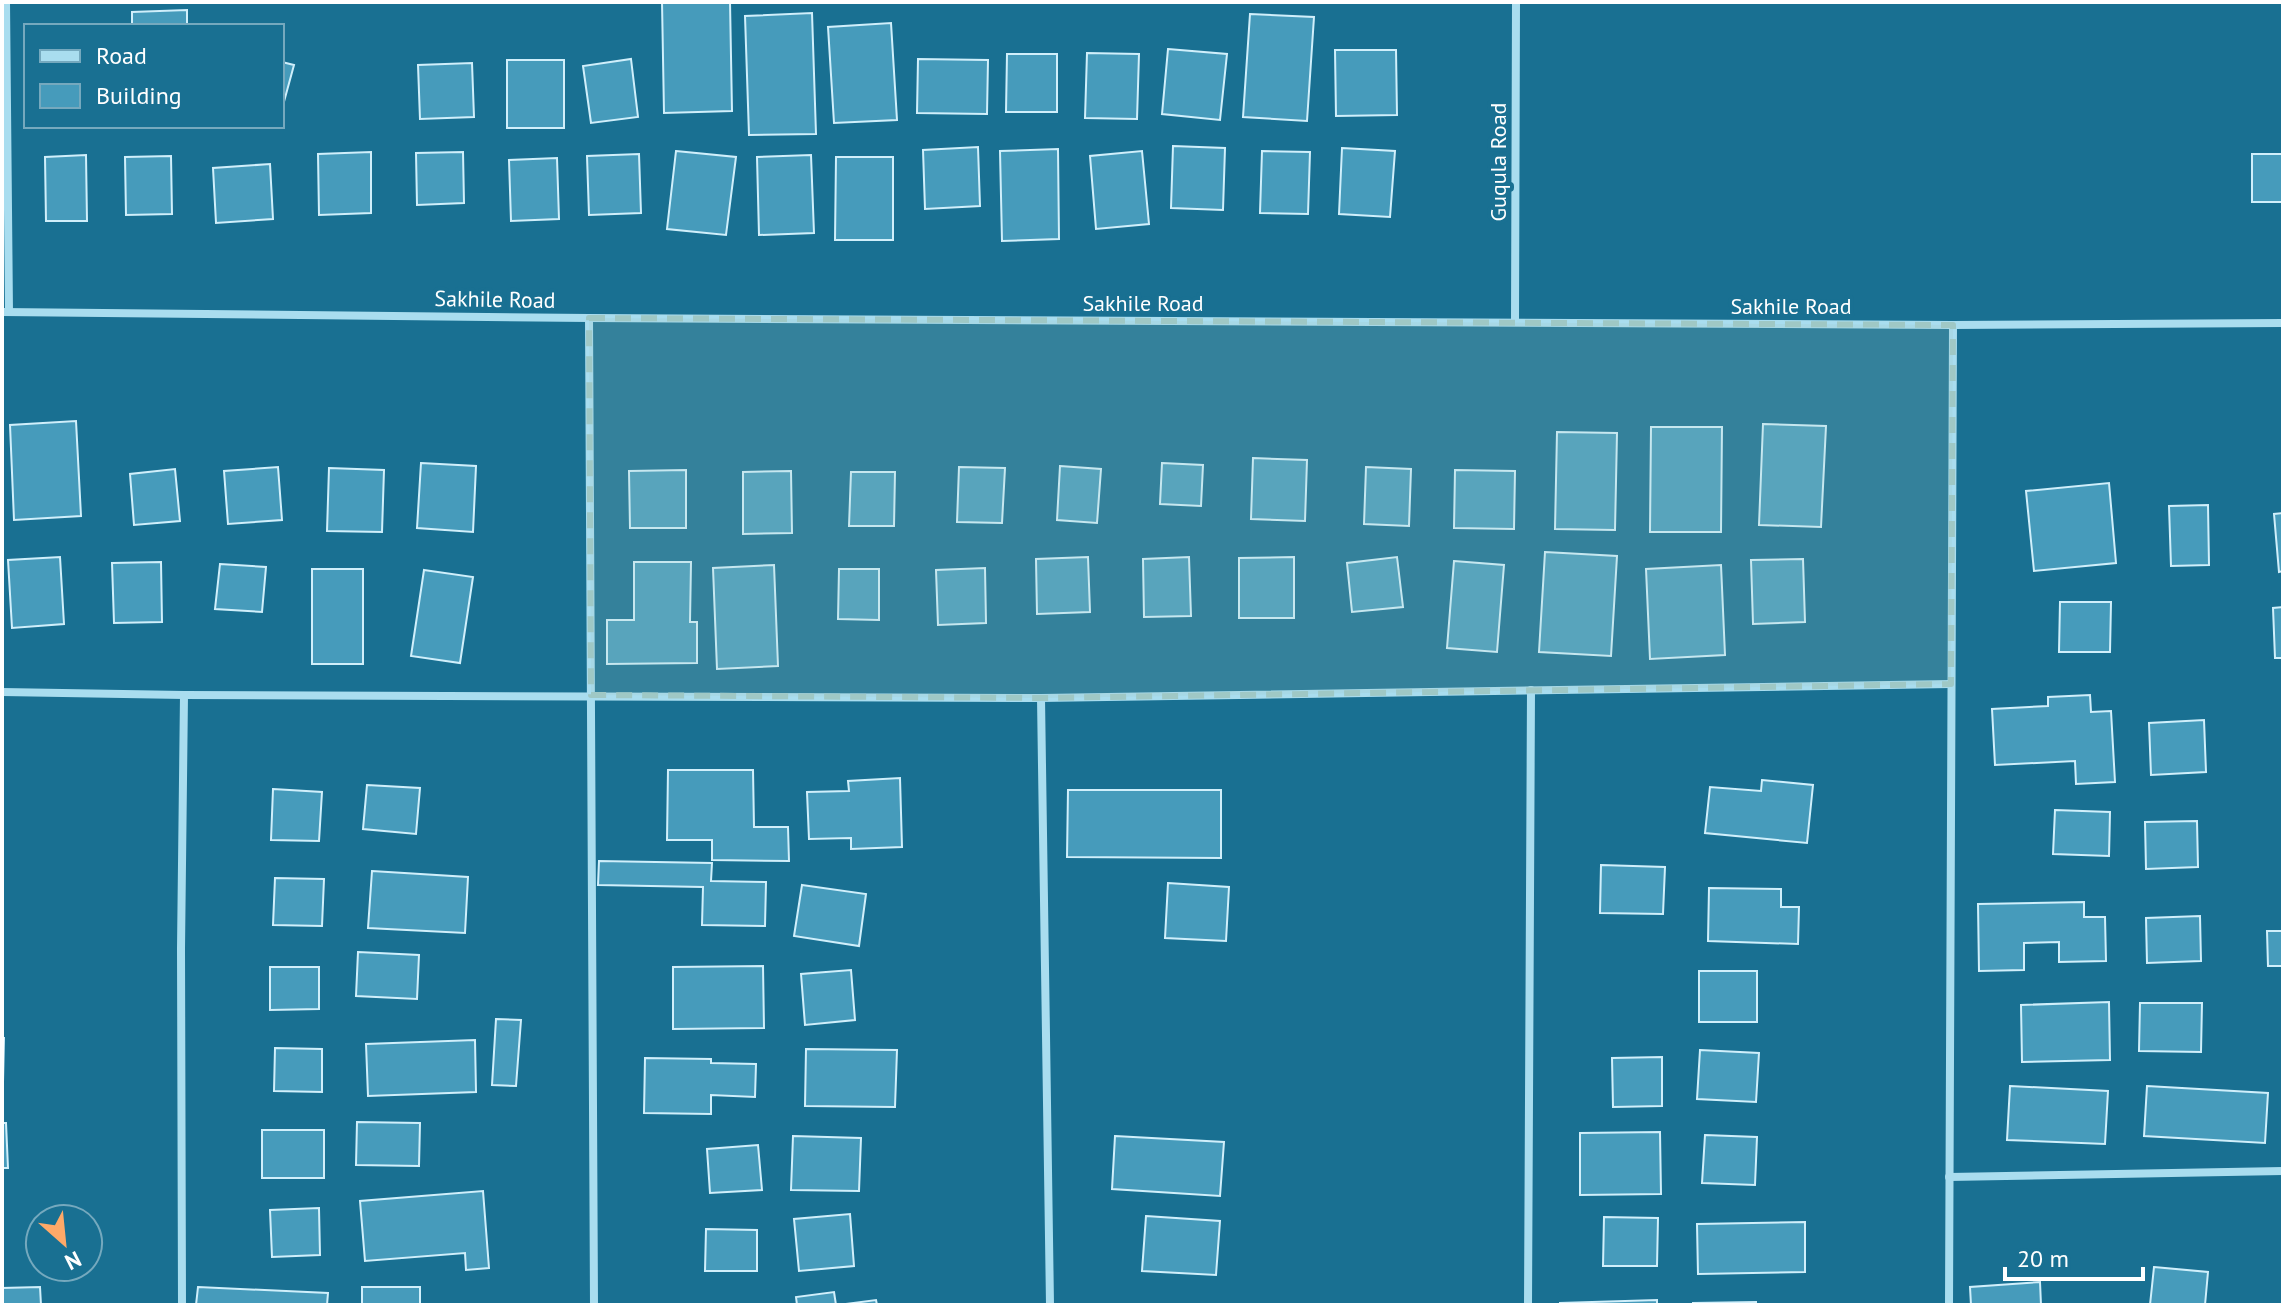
<svg xmlns="http://www.w3.org/2000/svg" width="2285" height="1307" font-family="'PT Sans',sans-serif">
<rect width="100%" height="100%" fill="#197092"/>
<g fill="#469bbb" stroke="#d0effb" stroke-width="2">
<polygon points="662,2 730,2 732,111 664,113"/>
<polygon points="187,10 187,26 132,26 132,12"/>
<polygon points="812,13 816,134 749,135 745,16"/>
<polygon points="1250,14 1314,17 1307,121 1243,117"/>
<polygon points="891,23 897,120 834,123 828,27"/>
<polygon points="1168,49 1227,54 1220,120 1162,114"/>
<polygon points="1335,50 1396,50 1397,115 1336,116"/>
<polygon points="1087,53 1139,54 1137,119 1085,118"/>
<polygon points="1007,54 1057,54 1057,112 1006,112"/>
<polygon points="631,59 638,117 591,123 583,66"/>
<polygon points="918,59 988,60 987,114 917,113"/>
<rect x="507" y="60" width="57" height="68"/>
<polygon points="282,62 294,65 282,109"/>
<polygon points="472,63 474,117 420,119 418,65"/>
<polygon points="1173,146 1225,148 1223,210 1171,208"/>
<polygon points="978,147 980,206 925,209 923,150"/>
<polygon points="1342,148 1395,151 1390,217 1339,214"/>
<polygon points="1058,149 1059,239 1002,241 1000,151"/>
<polygon points="676,151 736,157 726,235 667,229"/>
<polygon points="1142,151 1149,224 1096,229 1090,156"/>
<polygon points="1262,151 1310,152 1308,214 1260,213"/>
<polygon points="371,152 371,213 319,215 318,154"/>
<polygon points="463,152 464,203 417,205 416,153"/>
<polygon points="639,154 641,213 589,215 587,156"/>
<rect x="2252" y="154" width="31" height="48"/>
<polygon points="86,155 87,221 46,221 45,157"/>
<polygon points="811,155 814,233 759,235 757,157"/>
<polygon points="171,156 172,214 126,215 125,157"/>
<polygon points="836,157 893,157 893,240 835,240"/>
<polygon points="557,158 559,219 511,221 509,160"/>
<polygon points="270,164 273,219 216,223 213,168"/>
<polygon points="76,421 81,516 14,520 10,425"/>
<polygon points="1763,424 1826,426 1821,527 1759,525"/>
<polygon points="1651,427 1722,427 1721,532 1650,532"/>
<polygon points="1557,432 1617,433 1615,530 1555,529"/>
<polygon points="1253,458 1307,460 1305,521 1251,519"/>
<polygon points="421,463 476,466 473,532 417,528"/>
<polygon points="1162,463 1203,465 1201,506 1160,504"/>
<polygon points="1060,466 1101,469 1097,523 1057,520"/>
<polygon points="278,467 282,520 228,524 224,471"/>
<polygon points="959,467 1005,468 1002,523 957,522"/>
<polygon points="1366,467 1411,469 1409,526 1364,524"/>
<polygon points="329,468 384,470 382,532 327,531"/>
<polygon points="175,469 180,521 134,525 130,474"/>
<polygon points="686,470 686,528 630,528 629,471"/>
<polygon points="1455,470 1515,471 1514,529 1454,528"/>
<polygon points="791,471 792,533 743,534 743,472"/>
<polygon points="851,472 895,472 894,526 849,526"/>
<polygon points="2109,483 2116,563 2034,571 2026,491"/>
<polygon points="2208,505 2209,565 2171,566 2169,506"/>
<polygon points="2283,513 2283,571 2279,572 2274,514"/>
<polygon points="1545,552 1617,556 1611,656 1539,652"/>
<polygon points="60,557 64,624 12,628 8,560"/>
<polygon points="1088,557 1090,612 1037,614 1036,559"/>
<polygon points="1189,557 1191,616 1144,617 1143,559"/>
<polygon points="1294,557 1294,618 1239,618 1239,558"/>
<polygon points="1397,557 1403,607 1352,612 1347,563"/>
<polygon points="1803,559 1805,622 1753,624 1751,560"/>
<polygon points="1454,561 1504,565 1497,652 1447,648"/>
<polygon points="161,562 162,622 114,623 112,563"/>
<polygon points="634,562 691,562 690,622 697,622 697,663 607,664 607,620 634,620"/>
<polygon points="220,564 266,567 262,612 215,609"/>
<polygon points="774,565 778,666 717,669 713,568"/>
<polygon points="1721,565 1725,655 1650,659 1646,569"/>
<polygon points="985,568 986,623 938,625 936,570"/>
<rect x="312" y="569" width="51" height="95"/>
<polygon points="839,569 879,569 879,620 838,619"/>
<polygon points="424,570 473,577 460,663 411,656"/>
<polygon points="2060,602 2111,602 2110,652 2059,652"/>
<polygon points="2283,607 2283,658 2275,658 2273,608"/>
<polygon points="2090,695 2091,712 2111,711 2115,782 2076,784 2075,761 1995,765 1992,709 2048,706 2048,697"/>
<polygon points="2204,720 2206,772 2151,775 2149,723"/>
<polygon points="668,770 753,770 754,827 788,827 789,861 712,860 712,840 667,840"/>
<polygon points="900,778 902,847 851,849 851,838 809,839 807,792 849,791 848,781"/>
<polygon points="1762,780 1813,785 1807,843 1705,833 1710,787 1761,791"/>
<polygon points="367,785 420,788 416,834 363,829"/>
<polygon points="273,789 322,792 319,841 271,840"/>
<polygon points="1068,790 1221,790 1221,858 1067,857"/>
<polygon points="2055,810 2110,812 2109,856 2053,854"/>
<polygon points="2197,821 2198,867 2146,869 2145,822"/>
<polygon points="599,861 712,863 711,881 766,882 765,926 702,925 703,887 598,885"/>
<polygon points="1601,865 1665,867 1663,914 1600,913"/>
<polygon points="372,871 468,877 465,933 368,928"/>
<polygon points="275,878 324,879 322,926 273,925"/>
<polygon points="1168,883 1229,887 1226,941 1165,938"/>
<polygon points="802,885 866,894 859,946 794,936"/>
<polygon points="1709,888 1781,889 1781,907 1799,907 1798,944 1708,941"/>
<polygon points="2084,902 2084,917 2105,917 2106,961 2059,962 2059,942 2024,943 2024,970 1979,971 1978,904"/>
<polygon points="2200,916 2201,961 2147,963 2146,918"/>
<polygon points="2267,931 2283,931 2283,966 2268,966"/>
<polygon points="358,952 419,955 417,999 356,996"/>
<polygon points="763,966 764,1028 673,1029 673,967"/>
<polygon points="270,967 319,967 319,1009 270,1010"/>
<polygon points="851,970 855,1020 805,1025 801,974"/>
<rect x="1699" y="971" width="58" height="51"/>
<polygon points="2109,1002 2110,1060 2022,1062 2021,1005"/>
<polygon points="2140,1003 2202,1003 2201,1052 2139,1051"/>
<polygon points="496,1019 521,1020 516,1086 492,1085"/>
<polygon points="2,1038 4,1038 3,1082 2,1082"/>
<polygon points="475,1040 476,1092 368,1096 366,1044"/>
<polygon points="275,1048 322,1049 322,1092 274,1091"/>
<polygon points="806,1049 897,1050 895,1107 805,1106"/>
<polygon points="1700,1050 1759,1053 1756,1102 1697,1099"/>
<polygon points="1662,1057 1662,1106 1613,1107 1612,1058"/>
<polygon points="645,1058 711,1059 711,1063 756,1064 755,1097 711,1095 711,1114 644,1113"/>
<polygon points="2010,1086 2108,1091 2105,1144 2007,1140"/>
<polygon points="2147,1086 2268,1093 2265,1143 2144,1136"/>
<polygon points="357,1122 420,1123 419,1166 356,1165"/>
<polygon points="2,1123 6,1123 8,1168 2,1168"/>
<rect x="262" y="1130" width="62" height="48"/>
<polygon points="1660,1132 1661,1194 1580,1195 1580,1133"/>
<polygon points="1705,1135 1757,1137 1755,1185 1702,1183"/>
<polygon points="793,1136 861,1138 859,1191 791,1190"/>
<polygon points="1115,1136 1224,1142 1220,1196 1112,1189"/>
<polygon points="758,1145 762,1190 710,1193 707,1149"/>
<polygon points="483,1191 489,1268 466,1270 465,1253 365,1261 360,1201"/>
<polygon points="319,1208 320,1255 272,1257 270,1210"/>
<polygon points="850,1214 854,1266 799,1271 794,1219"/>
<polygon points="1146,1216 1220,1221 1216,1275 1142,1271"/>
<polygon points="1604,1217 1658,1218 1657,1266 1603,1266"/>
<polygon points="1805,1222 1805,1272 1698,1274 1697,1224"/>
<polygon points="706,1229 757,1230 757,1271 705,1271"/>
<polygon points="2154,1267 2208,1272 2205,1305 2150,1305"/>
<polygon points="2040,1282 2041,1305 1971,1305 1970,1287"/>
<polygon points="40,1287 41,1305 2,1305 2,1288"/>
<polygon points="198,1287 328,1293 327,1305 196,1305"/>
<rect x="362" y="1287" width="58" height="18"/>
<polygon points="834,1292 836,1305 797,1305 796,1297"/>
<polygon points="876,1300 877,1305 838,1305"/>
<polygon points="1657,1300 1657,1305 1560,1305 1560,1303"/>
<polygon points="1756,1302 1756,1305 1693,1305 1693,1303"/>
</g>
<g fill="none" stroke-linecap="round" stroke-linejoin="round">
<g stroke="#a9ddef" stroke-width="8">
<polyline points="6,2 9,312"/>
<polyline points="2,312 589,318 1953,325 2283,323"/>
<polyline points="589,318 594,1305"/>
<polyline points="1515,322 1516,2"/>
<polyline points="2,692 184,695 1041,698 1951,684"/>
<polyline points="1041,698 1050,1305"/>
<polyline points="1949,1177 2283,1171"/>
<polyline points="182,1305 181,949 184,695"/>
<polyline points="1528,1305 1531,690"/>
<polyline points="1949,1305 1953,325"/>
</g>
</g>
<path fill="#9fc8c5" fill-opacity="0.2" stroke="#9fc8c5" stroke-width="6" stroke-dasharray="16 10" stroke-linejoin="round" d="M 589,318 L 1953,325 L 1951,684 L 1041,698 L 591,695 Z"/>
<g text-anchor="middle" stroke-width="8" stroke-linejoin="round" paint-order="stroke">
<g font-size="22" fill="#fff" stroke="#197092">
<text transform="translate(1498 162) rotate(-90)" y="8">Guqula Road</text>
<text transform="translate(495 299) rotate(1)" y="8">Sakhile Road</text>
<text x="1143" y="311">Sakhile Road</text>
<text x="1791" y="314">Sakhile Road</text>
</g>
</g>
<rect width="2285" height="1307" fill="none" stroke="#ffffff" stroke-width="8"/>
<rect x="24" y="24" width="260" height="104" fill="#197092" stroke="#75a9be" stroke-width="2"/>
<rect x="40" y="50" width="40" height="12" fill="#a9ddef" stroke="#75a9be" stroke-width="2"/>
<text x="96" y="64" font-size="24" fill="#ffffff">Road</text>
<rect x="40" y="84" width="40" height="24" fill="#469bbb" stroke="#75a9be" stroke-width="2"/>
<text x="96" y="104" font-size="24" fill="#ffffff">Building</text>
<g transform="translate(64 1243) rotate(153)"><circle r="38" fill="#197092" stroke="#75a9be" stroke-width="2"/>
<path d="M0-6L14 30L0 20L-14 30Z" fill="#ffa968"/>
<text y="-12" font-size="22" font-weight="bold" text-anchor="middle" fill="#ffffff">N</text>
</g>
<path d="M2005 1267v12h138v-12" fill="none" stroke="#ffffff" stroke-width="4"/>
<text x="2017" y="1267" font-size="24" fill="#ffffff" stroke="#197092" stroke-width="6" paint-order="stroke">20 m</text>
</svg>
